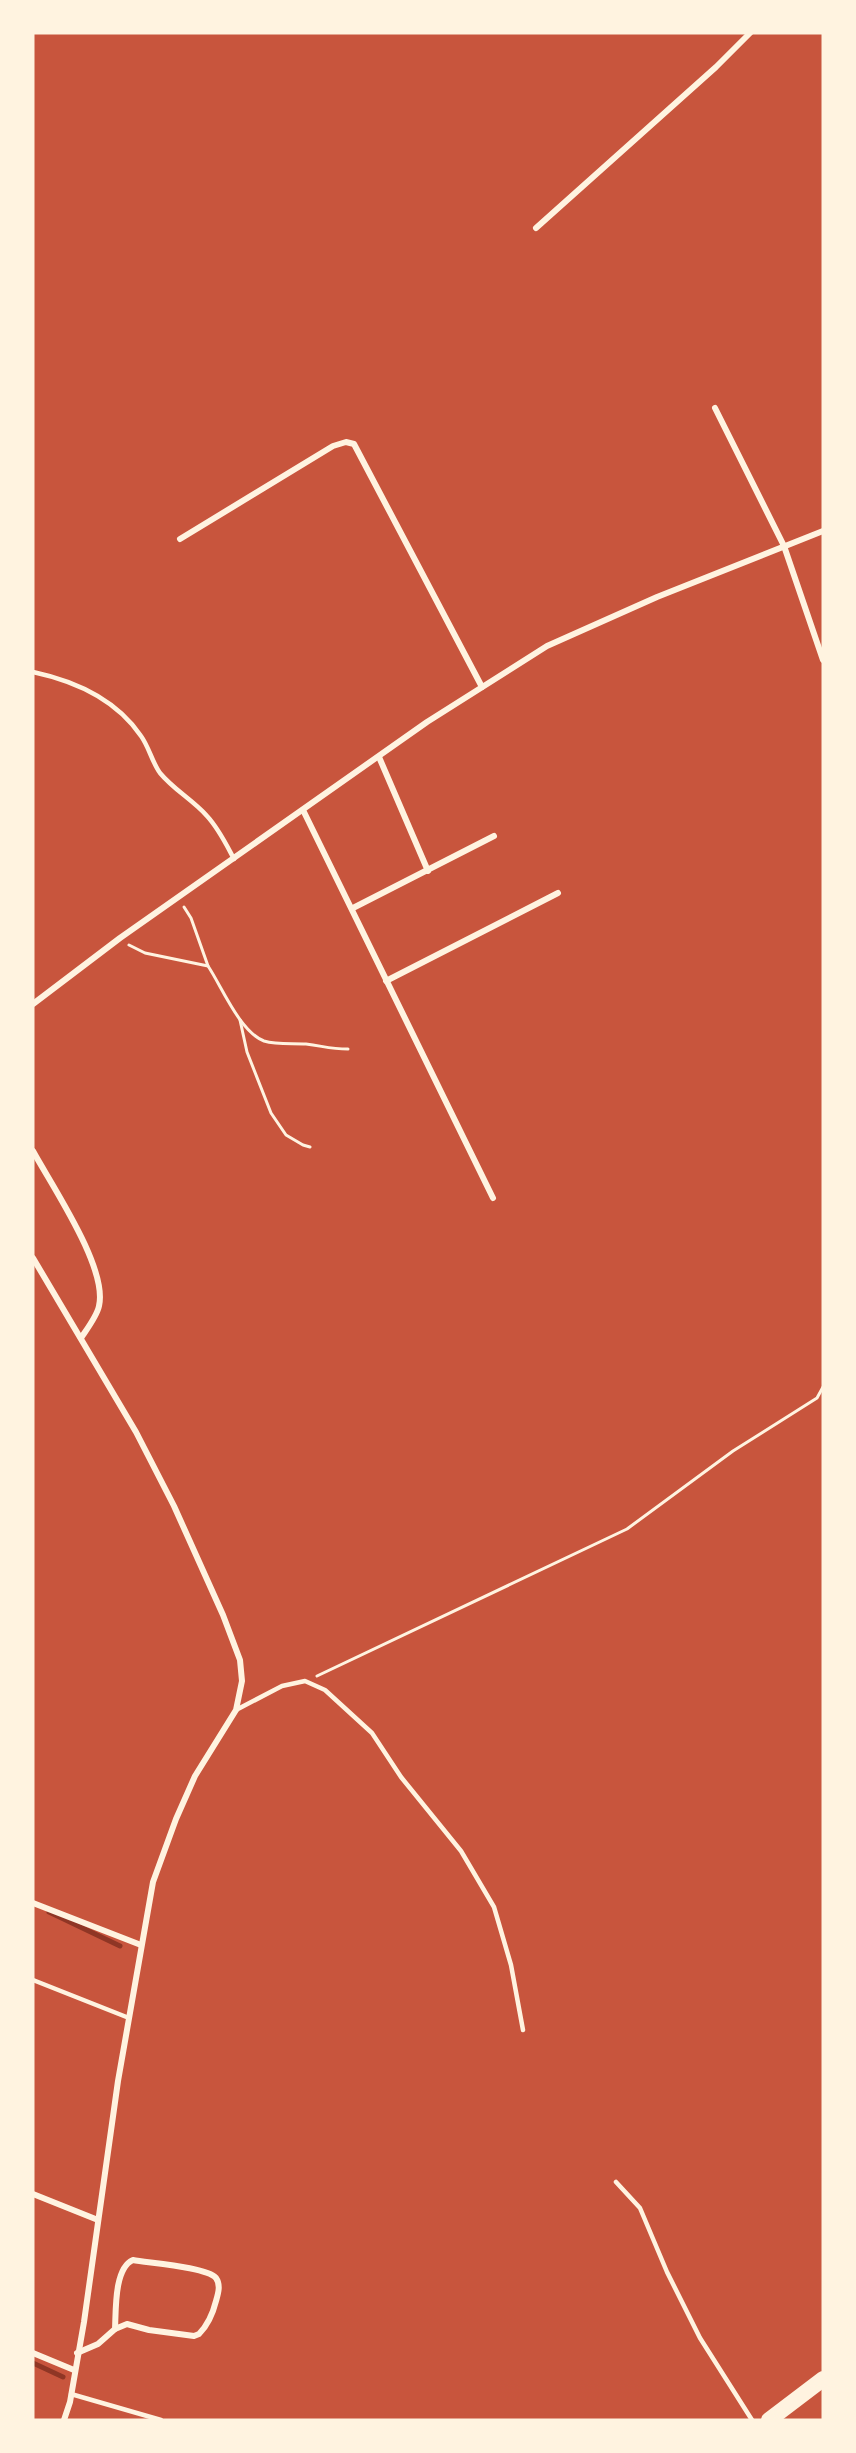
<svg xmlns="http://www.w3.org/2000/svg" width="856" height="2453" font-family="Figtree,sans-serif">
<rect width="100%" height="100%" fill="#c8553d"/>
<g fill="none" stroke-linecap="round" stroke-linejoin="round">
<g stroke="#8f3625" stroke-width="5">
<polyline points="49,1912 120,1946"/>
<polyline points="33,2363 63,2377"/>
</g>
<g stroke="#fff3e0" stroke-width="3">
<polyline points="184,907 191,918 208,966"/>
<path d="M 129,945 L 145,953 L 208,966 C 222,987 240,1032 264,1041 C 277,1045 293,1043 306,1044 C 323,1046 330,1049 348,1049"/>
<polyline points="240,1020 247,1052 271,1113 286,1135 303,1145 310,1147"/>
<polyline points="317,1676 627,1529 733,1451 817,1398 823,1387"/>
</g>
<g stroke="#fff3e0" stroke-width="4.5">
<path d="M 33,672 C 75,681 116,699 141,736 C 149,747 152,762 160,773 C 174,790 193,800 207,816 C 219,829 226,844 234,859"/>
<polyline points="236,1710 282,1686 305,1681 325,1690 372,1733 401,1777 461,1851 494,1907 511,1965 523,2030"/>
<polyline points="33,1980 129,2018"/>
<polyline points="616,2182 640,2208 667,2272 700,2338 752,2420"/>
<polyline points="71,2394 161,2420"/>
</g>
<g stroke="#fff3e0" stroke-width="6">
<polyline points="536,228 716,67 750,33"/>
<polyline points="715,408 784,546 823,660"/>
<polyline points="180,539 333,446 346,442 354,444 482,687"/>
<polyline points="379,757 428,871"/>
<polyline points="303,810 493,1198"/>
<polyline points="353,908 494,836"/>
<polyline points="386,981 558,893"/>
<polyline points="33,1004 120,938 427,722 547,646 657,597 823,531"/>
<path d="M 33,1151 C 52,1186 108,1268 99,1306 C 97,1316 87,1329 81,1338"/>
<polyline points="33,1258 136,1432 174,1506 223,1615 240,1660 242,1681 236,1710 195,1776 176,1819 153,1882 118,2081 84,2322 70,2402 64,2420"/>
<polyline points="33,1903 141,1945"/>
<polyline points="33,2194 98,2220"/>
<polyline points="33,2353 74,2370"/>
<path d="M 77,2353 L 98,2344 L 115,2329 L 127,2324 L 149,2330 L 194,2336 L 199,2334 C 208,2325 213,2313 216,2301 C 218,2294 221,2285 216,2278 C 207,2267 149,2263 133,2260 C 114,2268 116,2311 115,2329"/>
</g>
<polyline stroke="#fff3e0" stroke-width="16" points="769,2420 823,2379"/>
</g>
<rect width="856" height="2453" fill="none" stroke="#fff3e0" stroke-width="69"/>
</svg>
